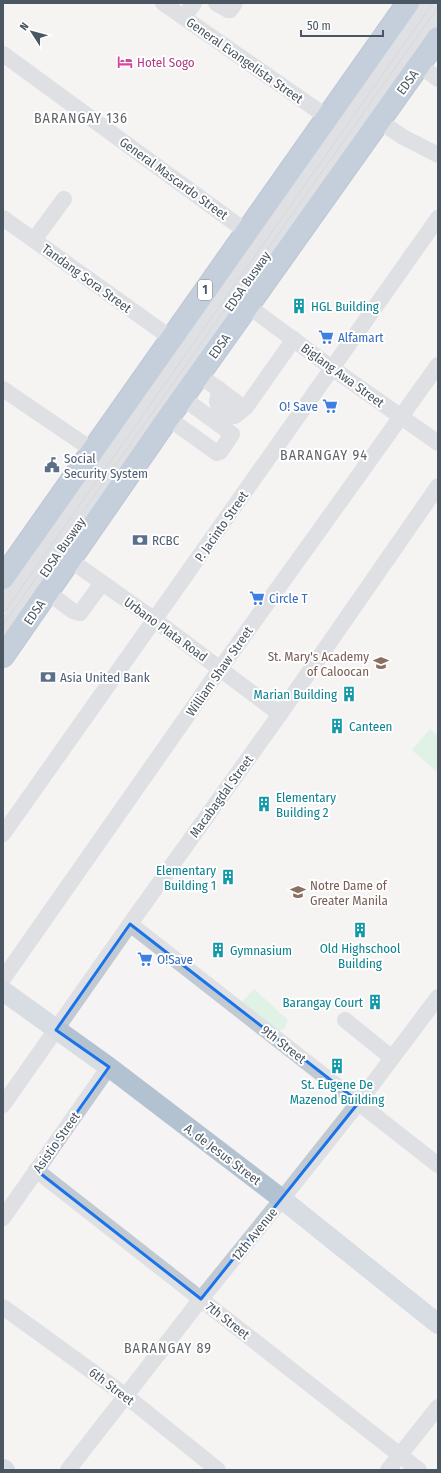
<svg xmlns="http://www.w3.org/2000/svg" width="441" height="1473" font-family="'Fira Sans Condensed',sans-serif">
<rect width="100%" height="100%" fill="#f5f3f3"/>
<g fill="#c3f1d5">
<polygon points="430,729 438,736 438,773 412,750"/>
<polygon points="254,989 288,1020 285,1028 276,1033 239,1005"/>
</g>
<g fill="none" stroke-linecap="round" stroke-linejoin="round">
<g stroke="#7690ad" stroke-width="24">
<g id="highway">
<polyline points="3,578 408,3"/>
<polyline points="3,656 168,418 438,38"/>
</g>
</g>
<g stroke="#c1cad2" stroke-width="16">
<polyline points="163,3 327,117"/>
<polyline points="216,3 228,10 230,10 235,3"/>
<polyline points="184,17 194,3"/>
<polyline points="3,54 247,232"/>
<polyline points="419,65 438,79"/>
<polyline points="379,121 403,137 438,155"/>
<polyline points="3,218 171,338"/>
<polyline points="34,240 64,199"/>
<polyline points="248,306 332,368 438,443"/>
<polyline points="199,375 236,402"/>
<polyline points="3,389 94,451"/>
<polyline points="219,389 217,402 218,405 232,416 235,416 246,407 294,339"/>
<polyline points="168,418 217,453 220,452 232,434 183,398"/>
<polyline points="70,560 155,620 280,714"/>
<polyline points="47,592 73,611 80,613 102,583"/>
<polyline points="3,604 426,3"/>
<polyline points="3,630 438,12"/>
<polyline points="3,834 438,218"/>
<polyline points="130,924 438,1165"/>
<polyline points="3,979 220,669 438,365"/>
<polyline points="345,1020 392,1058"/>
<polyline points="3,1105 130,924 280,714 438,486"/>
<polyline points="36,1170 419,1470"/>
<polyline points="3,1218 109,1067"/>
<polyline points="3,1307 126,1396 218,1470"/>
<polyline points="68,1470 201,1299 282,1199 359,1102 438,997"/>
<polyline points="388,1470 438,1407"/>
</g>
<g stroke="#b3c2d1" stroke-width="20">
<polyline points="3,991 109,1067 282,1199 438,1324"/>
<polyline points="3,1469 5,1470"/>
</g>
<use href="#highway" stroke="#8ba5c1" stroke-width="22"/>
<g stroke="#b5b8bd" stroke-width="1">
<polyline points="3,614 433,3"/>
<polyline points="3,625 438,7"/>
</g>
</g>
<path d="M0 0H441V1473H0ZM 130,924 L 359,1102 L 201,1299 L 36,1170 L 109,1067 L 56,1030 Z" fill="#f5f3f3" fill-opacity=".55" fill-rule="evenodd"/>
<path fill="none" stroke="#1a73e8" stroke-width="3" stroke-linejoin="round" d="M 130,924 L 359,1102 L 201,1299 L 36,1170 L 109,1067 L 56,1030 Z"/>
<defs>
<g id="hotel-bare" transform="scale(1.2)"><path d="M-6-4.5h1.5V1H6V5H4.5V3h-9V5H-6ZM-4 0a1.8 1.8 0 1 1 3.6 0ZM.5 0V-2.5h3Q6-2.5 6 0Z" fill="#d1479c" stroke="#fff" stroke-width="2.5" paint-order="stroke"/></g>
<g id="building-bare" transform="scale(1.2)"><path d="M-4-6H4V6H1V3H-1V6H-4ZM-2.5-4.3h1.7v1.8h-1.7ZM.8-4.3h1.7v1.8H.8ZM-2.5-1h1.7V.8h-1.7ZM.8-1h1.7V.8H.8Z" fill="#0f9aa8" stroke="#fff" stroke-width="2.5" paint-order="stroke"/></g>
<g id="supermarket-bare" transform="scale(1.2)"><path d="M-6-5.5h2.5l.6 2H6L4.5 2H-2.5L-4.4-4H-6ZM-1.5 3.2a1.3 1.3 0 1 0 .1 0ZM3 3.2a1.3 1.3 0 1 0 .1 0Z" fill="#3f7fe0" stroke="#fff" stroke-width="2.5" paint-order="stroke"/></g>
<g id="civic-bare" transform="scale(1.2)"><path d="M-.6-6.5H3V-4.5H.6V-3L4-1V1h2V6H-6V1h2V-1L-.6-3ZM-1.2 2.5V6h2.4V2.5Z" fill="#5c6f8a" stroke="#fff" stroke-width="2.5" paint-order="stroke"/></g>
<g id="bank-bare" transform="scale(1.2)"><path d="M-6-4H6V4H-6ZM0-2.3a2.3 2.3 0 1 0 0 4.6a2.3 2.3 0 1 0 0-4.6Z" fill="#5c6f8a" stroke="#fff" stroke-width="2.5" paint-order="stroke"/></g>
<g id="school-bare" transform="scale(1.2)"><path d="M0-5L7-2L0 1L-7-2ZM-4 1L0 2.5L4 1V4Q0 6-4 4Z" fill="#8d6e63" stroke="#fff" stroke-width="2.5" paint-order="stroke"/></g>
</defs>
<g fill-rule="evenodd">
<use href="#hotel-bare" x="125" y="62"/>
<use href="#building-bare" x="299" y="306"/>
<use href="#supermarket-bare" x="326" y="337"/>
<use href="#supermarket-bare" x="330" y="406"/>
<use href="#civic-bare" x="52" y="465"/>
<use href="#bank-bare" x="140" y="540"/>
<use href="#supermarket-bare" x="257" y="598"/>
<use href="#school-bare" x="381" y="663"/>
<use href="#bank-bare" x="48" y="677"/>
<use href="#building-bare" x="349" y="694"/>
<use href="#building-bare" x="337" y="726"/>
<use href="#building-bare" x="264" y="804"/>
<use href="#building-bare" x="228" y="877"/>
<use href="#school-bare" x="298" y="892"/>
<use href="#building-bare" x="360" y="930"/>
<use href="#building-bare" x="218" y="950"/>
<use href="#supermarket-bare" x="145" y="959"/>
<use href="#building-bare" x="375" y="1002"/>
<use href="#building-bare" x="337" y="1066"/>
</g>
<g text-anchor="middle" stroke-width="4" stroke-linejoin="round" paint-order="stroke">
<rect fill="#fff" stroke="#808990" stroke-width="1" x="198" y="280" width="14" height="20" rx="3"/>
<g font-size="12" font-weight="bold" fill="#4a5661">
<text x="205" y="294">1</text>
</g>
<g font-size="13" fill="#4a5661" stroke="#fff">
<text transform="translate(245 60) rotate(35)" y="5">General Evangelista Street</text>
<text transform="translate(407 82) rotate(-54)" y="5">EDSA</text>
<text transform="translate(174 178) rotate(36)" y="5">General Mascardo Street</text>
<text transform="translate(87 278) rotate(36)" y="5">Tandang Sora Street</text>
<text transform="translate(247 281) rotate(-55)" y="5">EDSA Busway</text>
<text transform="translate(219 346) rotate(-54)" y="5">EDSA</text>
<text transform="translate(343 375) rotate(36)" y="5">Biglang Awa Street</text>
<text transform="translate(221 526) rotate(-55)" y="5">P. Jacinto Street</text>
<text transform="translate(62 547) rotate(-55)" y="5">EDSA Busway</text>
<text transform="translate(34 612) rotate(-55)" y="5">EDSA</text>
<text transform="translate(166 629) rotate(36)" y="5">Urbano Plata Road</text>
<text transform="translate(219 671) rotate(-55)" y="5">William Shaw Street</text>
<text transform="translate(221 796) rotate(-54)" y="5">Macabagdal Street</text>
<text transform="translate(284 1044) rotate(38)" y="5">9th Street</text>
<text transform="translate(56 1142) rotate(-55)" y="5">Asistio Street</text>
<text transform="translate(223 1154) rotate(37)" y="5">A. de Jesus Street</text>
<text transform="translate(254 1234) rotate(-51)" y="5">12th Avenue</text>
<text transform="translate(228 1320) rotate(38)" y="5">7th Street</text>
<text transform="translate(112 1386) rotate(37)" y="5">6th Street</text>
</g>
<g font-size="13" fill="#b23c85" stroke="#fff" text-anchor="start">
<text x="137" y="67">Hotel Sogo</text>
</g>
<g font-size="13" fill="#0d838f" stroke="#fff" text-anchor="start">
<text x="311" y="311">HGL Building</text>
<text x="337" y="699" text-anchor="end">Marian Building</text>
<text x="349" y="731">Canteen</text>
<text x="276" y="802">Elementary<tspan x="276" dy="15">Building 2</tspan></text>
<text x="216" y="875" text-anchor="end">Elementary<tspan x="216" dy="15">Building 1</tspan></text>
<text x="360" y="953" text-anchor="middle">Old Highschool<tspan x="360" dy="15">Building</tspan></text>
<text x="230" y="955">Gymnasium</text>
<text x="363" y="1007" text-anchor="end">Barangay Court</text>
<text x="337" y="1089" text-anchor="middle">St. Eugene De<tspan x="337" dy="15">Mazenod Building</tspan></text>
</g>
<g font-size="13" fill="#366cbe" stroke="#fff" text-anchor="start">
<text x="338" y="342">Alfamart</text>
<text x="318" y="411" text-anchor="end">O! Save</text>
<text x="269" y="603">Circle T</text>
<text x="157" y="964">O!Save</text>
</g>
<g font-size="13" fill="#4e5e75" stroke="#fff" text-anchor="start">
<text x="64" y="463">Social<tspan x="64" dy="15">Security System</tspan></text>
<text x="152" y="545">RCBC</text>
<text x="60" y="682">Asia United Bank</text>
</g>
<g font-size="13" fill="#785e54" stroke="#fff" text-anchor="end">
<text x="369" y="661">St. Mary's Academy<tspan x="369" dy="15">of Caloocan</tspan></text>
<text x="310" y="890" text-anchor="start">Notre Dame of<tspan x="310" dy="15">Greater Manila</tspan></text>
</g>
<g font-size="14" letter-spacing="1" fill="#5f6368" stroke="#fff">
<text x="81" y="123">BARANGAY 136</text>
<text x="324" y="460">BARANGAY 94</text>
<text x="168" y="1353">BARANGAY 89</text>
</g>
</g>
<rect width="441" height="1473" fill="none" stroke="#4a5661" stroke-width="8"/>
<g transform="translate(32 32) rotate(306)" stroke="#ffffff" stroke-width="3" paint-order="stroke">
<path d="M0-3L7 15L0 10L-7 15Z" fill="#4a5661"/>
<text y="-6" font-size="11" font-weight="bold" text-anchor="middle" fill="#4a5661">N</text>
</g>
<path d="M301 30v6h82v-6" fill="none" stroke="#4a5661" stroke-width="2"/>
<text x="307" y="30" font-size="12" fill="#4a5661" stroke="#ffffff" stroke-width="3" paint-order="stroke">50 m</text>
</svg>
